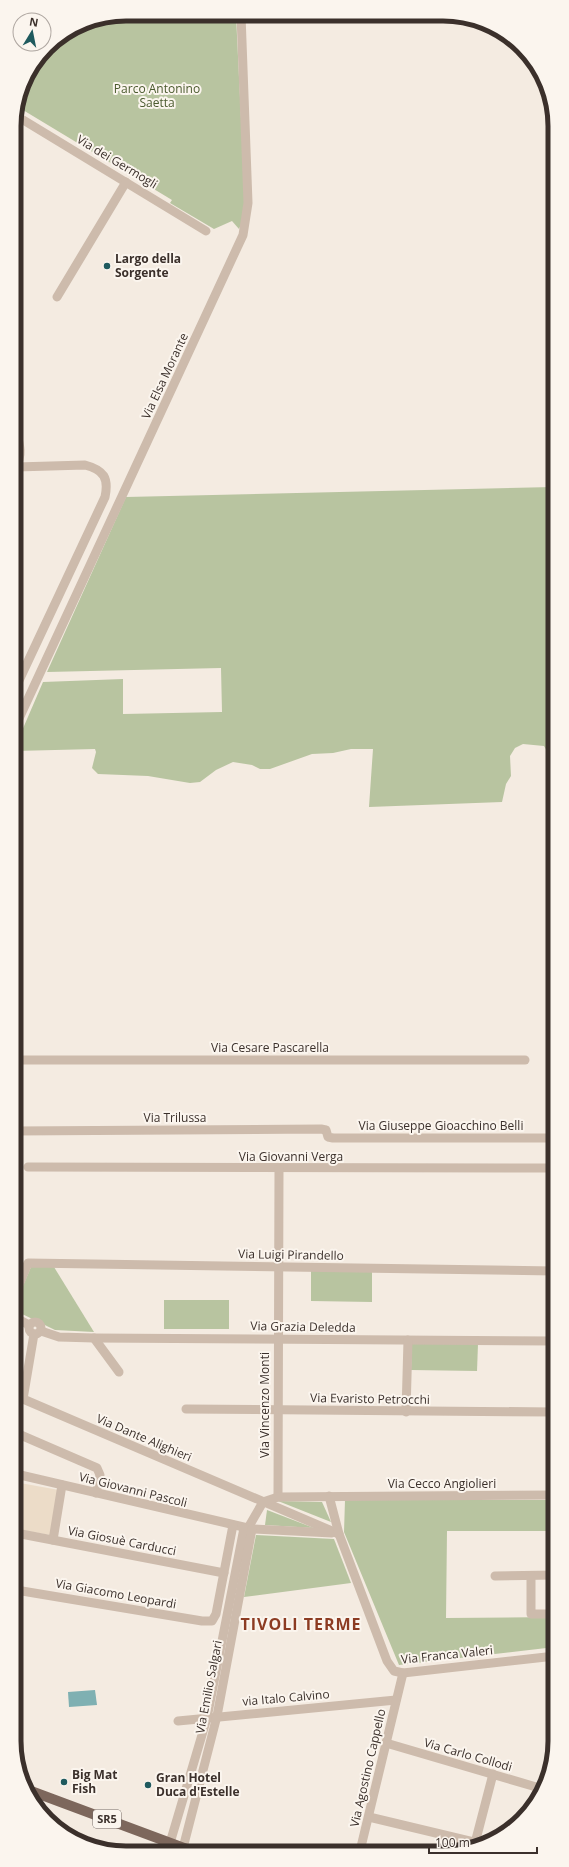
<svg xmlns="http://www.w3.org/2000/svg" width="569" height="1867" font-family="'Open Sans',sans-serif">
<rect width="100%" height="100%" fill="#f4ebe1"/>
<g fill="#b8c4a0">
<polygon points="126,14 236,15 245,201 244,217 239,229 232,221 214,229 170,203 172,200 18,107 25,77 47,47 84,22"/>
<polygon points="553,487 554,763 544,746 523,744 515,748 510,756 511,776 506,784 502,802 369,807 373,749 351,749 333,753 312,754 270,769 260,769 252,765 233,762 216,770 200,782 190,783 148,776 98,774 92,768 96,752 95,749 15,751 15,747 43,682 123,679 123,714 222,712 221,668 47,672 126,497"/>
<polygon points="31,1267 54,1267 94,1332 55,1330 16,1311 16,1302"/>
<polygon points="311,1271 372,1271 372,1302 311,1301"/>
<rect x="164" y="1300" width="65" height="29"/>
<polygon points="412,1343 478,1344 477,1371 411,1370"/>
<polygon points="345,1500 554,1500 555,1531 447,1531 446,1618 555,1617 555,1647 399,1665 344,1532"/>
<polygon points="278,1501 322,1502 331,1522"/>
<polygon points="267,1510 314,1528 265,1525"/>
<polygon points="256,1535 334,1539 351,1583 244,1597"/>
</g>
<polygon fill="#ecdcc8" points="20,1483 59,1490 50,1535 16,1529 16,1503"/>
<polygon fill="#7fb0b2" points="95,1690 97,1705 69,1707 68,1692"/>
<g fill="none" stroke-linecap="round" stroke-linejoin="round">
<g stroke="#cdbbac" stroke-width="9">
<polyline points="15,115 206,231"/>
<polyline points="57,297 126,182"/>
<path d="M 15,428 C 19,442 24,455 15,468"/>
<path d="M 15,689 L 105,497 C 109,478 104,470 85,465 L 16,467"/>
<polyline points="15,727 243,235 248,203 241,15"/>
<polyline points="15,1060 525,1060"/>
<polyline points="15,1131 321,1129 326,1130 328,1137 333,1138 554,1138"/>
<polyline points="28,1167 554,1168"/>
<polyline points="16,1292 28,1263 554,1271"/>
<polyline points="16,1318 29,1325"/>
<circle cx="35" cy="1328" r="6"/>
<polyline points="41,1331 59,1337 94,1338 554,1341"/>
<polyline points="94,1338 119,1372"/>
<polyline points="16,1396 339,1534"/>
<polyline points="23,1399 34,1334"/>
<polyline points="186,1409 554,1412"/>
<polyline points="406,1412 408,1340"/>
<polyline points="16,1433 97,1468 100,1475 96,1493"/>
<polyline points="16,1474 252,1529 332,1533"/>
<polyline points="329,1496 339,1534 387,1661 394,1671 403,1673 555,1656"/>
<polyline points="278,1497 279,1169"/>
<polyline points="248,1528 263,1502 278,1497 554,1495"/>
<polyline points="16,1533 224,1573"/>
<polyline points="53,1540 62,1485"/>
<polyline points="495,1576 555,1575"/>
<polyline points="531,1576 531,1614 555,1614"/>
<polyline points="16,1590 202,1621 212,1621 216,1614 233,1525"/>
<polyline points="178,1721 396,1700"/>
<polyline points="386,1743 543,1789"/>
<polyline points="369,1817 482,1844"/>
<polyline points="170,1843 207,1718 244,1528"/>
<polyline points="474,1847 493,1774"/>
<polyline points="183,1848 217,1716 252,1529"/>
<polyline points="360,1851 403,1673"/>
</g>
<polyline stroke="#7d675c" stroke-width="10" points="31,1791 192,1851"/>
</g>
<g fill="#1f5a5e" stroke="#fbf5ee" stroke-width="1.5">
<circle cx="107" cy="266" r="4"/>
<circle cx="64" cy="1782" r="4"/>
<circle cx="148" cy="1785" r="4"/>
</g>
<g text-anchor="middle" stroke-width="4" stroke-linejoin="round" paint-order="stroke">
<rect fill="#fbf5ee" stroke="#756b66" stroke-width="1" x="93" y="1810" width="28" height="18" rx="3"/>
<g font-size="11" font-weight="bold" fill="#3b302b">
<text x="107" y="1823">SR5</text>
</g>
<g font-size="12" fill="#4a5a2e" stroke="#fbf5ee">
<text x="157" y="93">Parco Antonino<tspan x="157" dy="14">Saetta</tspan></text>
</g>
<g font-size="12" fill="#3b302b" stroke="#fbf5ee">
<text transform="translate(117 162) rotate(31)" y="4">Via dei Germogli</text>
<text transform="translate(165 376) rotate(-65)" y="4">Via Elsa Morante</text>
<text x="270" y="1052">Via Cesare Pascarella</text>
<text x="175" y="1122">Via Trilussa</text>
<text x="441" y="1130">Via Giuseppe Gioacchino Belli</text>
<text x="291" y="1161">Via Giovanni Verga</text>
<text transform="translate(291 1255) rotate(1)" y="4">Via Luigi Pirandello</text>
<text transform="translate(303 1327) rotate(1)" y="4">Via Grazia Deledda</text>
<text transform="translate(370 1399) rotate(1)" y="4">Via Evaristo Petrocchi</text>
<text transform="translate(265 1405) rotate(-90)" y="4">Via Vincenzo Monti</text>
<text transform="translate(144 1438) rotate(23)" y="4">Via Dante Alighieri</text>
<text x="442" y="1488">Via Cecco Angiolieri</text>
<text transform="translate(133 1490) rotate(14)" y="4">Via Giovanni Pascoli</text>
<text transform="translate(122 1541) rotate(11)" y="4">Via Giosuè Carducci</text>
<text transform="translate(116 1594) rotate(10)" y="4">Via Giacomo Leopardi</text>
<text transform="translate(447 1655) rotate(-6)" y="4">Via Franca Valeri</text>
<text transform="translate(209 1687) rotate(-79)" y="4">Via Emilio Salgari</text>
<text transform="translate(286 1698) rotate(-5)" y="4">via Italo Calvino</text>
<text transform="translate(468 1755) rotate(16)" y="4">Via Carlo Collodi</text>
<text transform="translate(368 1768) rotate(-77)" y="4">Via Agostino Cappello</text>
</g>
<g font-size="12" font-weight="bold" fill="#3b302b" stroke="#fbf5ee" text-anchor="start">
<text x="115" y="263">Largo della<tspan x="115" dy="14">Sorgente</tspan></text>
<text x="72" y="1779">Big Mat<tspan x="72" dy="14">Fish</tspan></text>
<text x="156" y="1782">Gran Hotel<tspan x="156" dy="14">Duca d'Estelle</tspan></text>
</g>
<g font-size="16" font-weight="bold" letter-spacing="1" fill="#8c3b22" stroke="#fbf5ee">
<text x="301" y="1630">TIVOLI TERME</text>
</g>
</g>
<path d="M0 0H569V1867H0ZM126 21H443A105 105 0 0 1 548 126V1741A105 105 0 0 1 443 1846H126A105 105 0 0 1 21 1741V126A105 105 0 0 1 126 21Z" fill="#fbf5ee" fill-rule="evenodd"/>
<path fill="none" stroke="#3b302b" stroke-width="5" d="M126 21H443A105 105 0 0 1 548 126V1741A105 105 0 0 1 443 1846H126A105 105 0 0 1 21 1741V126A105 105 0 0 1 126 21Z"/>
<g transform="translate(32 32) rotate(10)"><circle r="19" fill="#fbf5ee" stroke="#aea6a0"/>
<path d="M0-3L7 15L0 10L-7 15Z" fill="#1f5a5e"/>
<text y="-6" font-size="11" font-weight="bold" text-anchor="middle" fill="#3b302b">N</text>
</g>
<path d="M429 1847v6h108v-6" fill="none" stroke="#3b302b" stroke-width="2"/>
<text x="435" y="1847" font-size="12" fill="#3b302b" stroke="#fbf5ee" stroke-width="3" paint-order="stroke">100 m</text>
</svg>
